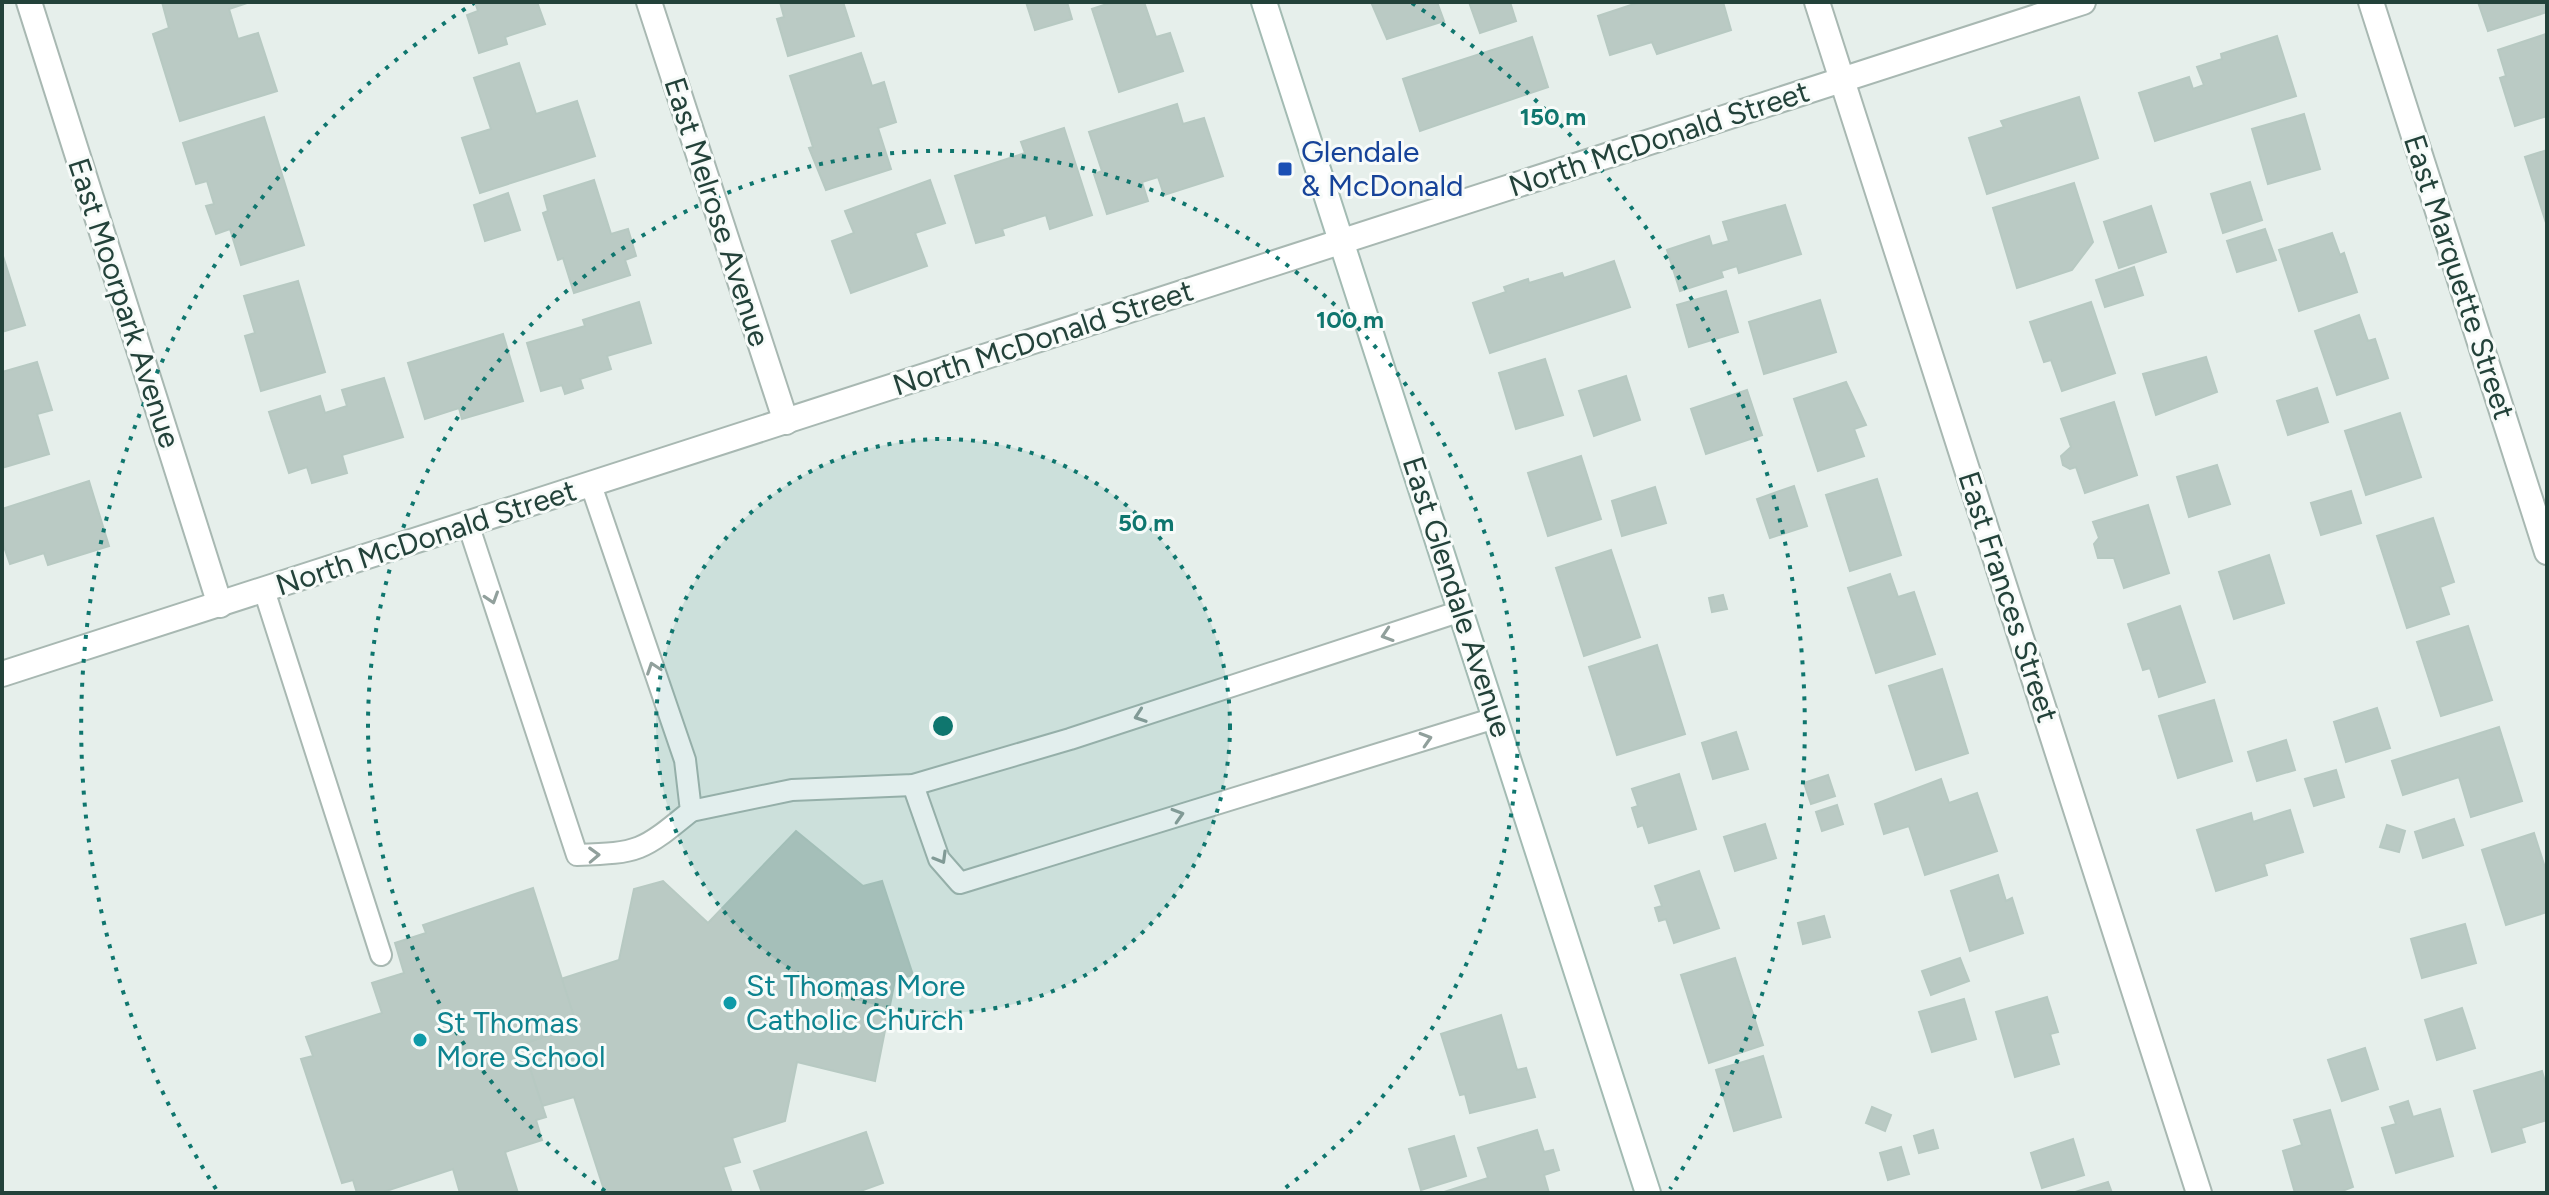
<svg xmlns="http://www.w3.org/2000/svg" width="2549" height="1195" font-family="Figtree,sans-serif">
<rect width="100%" height="100%" fill="#e6efeb"/>
<g fill="#bacac4" stroke="#b7c9c2" stroke-width="2">
<polygon points="162,2 250,2 229,9 238,39 258,33 277,91 180,121 153,34 169,28"/>
<polygon points="475,2 537,2 545,24 505,37 507,44 479,53 467,15 478,11"/>
<polygon points="780,2 843,2 854,36 788,56 777,19 784,17"/>
<polygon points="1026,2 1067,2 1072,19 1035,30"/>
<polygon points="1113,2 1144,2 1156,37 1170,33 1183,71 1119,92 1092,9"/>
<polygon points="1371,2 1437,2 1444,21 1387,39"/>
<polygon points="1469,2 1510,2 1516,21 1480,33"/>
<polygon points="1640,2 1723,2 1731,30 1657,54 1652,42 1610,55 1598,16"/>
<polygon points="2478,2 2547,2 2547,12 2488,31"/>
<polygon points="2546,34 2547,116 2515,126 2500,78 2506,76 2498,50"/>
<polygon points="2277,36 2296,96 2155,141 2139,93 2189,77 2193,89 2204,85 2197,67 2222,59 2221,54"/>
<polygon points="1532,37 1548,87 1420,131 1403,79"/>
<polygon points="861,53 872,86 884,82 896,122 878,128 891,169 826,190 809,148 813,147 790,76"/>
<polygon points="519,63 536,114 577,101 595,156 480,193 462,138 491,129 474,78"/>
<polygon points="2079,97 2098,158 1987,194 1969,138 2004,127 2001,121"/>
<polygon points="1177,104 1183,124 1204,118 1223,176 1164,195 1158,177 1142,182 1148,201 1107,214 1094,174 1102,171 1089,132"/>
<polygon points="2304,114 2320,169 2268,184 2252,129"/>
<polygon points="264,117 304,245 241,265 230,229 216,234 206,206 214,204 207,181 196,184 183,143"/>
<polygon points="1064,128 1092,215 1050,229 1046,215 1002,229 1004,235 976,243 955,176 1025,153 1021,142"/>
<polygon points="2547,150 2547,226 2525,157"/>
<polygon points="594,180 611,234 628,229 636,256 625,260 630,275 574,293 563,258 558,260 543,213 548,211 544,196"/>
<polygon points="930,180 945,223 915,233 927,266 851,293 832,241 854,233 845,211"/>
<polygon points="2250,182 2262,220 2223,233 2211,194"/>
<polygon points="2074,183 2093,242 2072,270 2017,288 1993,208"/>
<polygon points="508,193 520,230 485,241 474,205"/>
<polygon points="1785,205 1801,254 1739,273 1737,266 1721,271 1723,277 1680,291 1667,250 1709,236 1712,246 1729,241 1723,222"/>
<polygon points="2151,206 2166,252 2119,268 2104,222"/>
<polygon points="2265,229 2276,260 2237,272 2227,241"/>
<polygon points="2332,233 2340,255 2344,253 2357,292 2299,311 2279,250"/>
<polygon points="2,253 25,325 2,332"/>
<polygon points="1614,261 1630,307 1490,353 1473,303 1506,292 1504,287 1528,279 1529,283 1562,273 1564,278"/>
<polygon points="2134,267 2143,295 2105,307 2096,280"/>
<polygon points="298,281 325,372 261,391 245,336 255,333 244,296"/>
<polygon points="1726,291 1738,332 1689,347 1677,305"/>
<polygon points="1820,300 1836,352 1764,374 1749,322"/>
<polygon points="639,302 651,343 607,356 611,369 580,379 583,388 565,394 562,385 541,391 527,343 585,326 583,320"/>
<polygon points="2091,302 2115,373 2062,391 2051,360 2044,362 2030,322"/>
<polygon points="2359,315 2368,341 2375,339 2388,378 2337,395 2315,331"/>
<polygon points="503,334 523,401 462,419 459,408 425,419 408,363"/>
<polygon points="2206,357 2217,392 2156,415 2143,374"/>
<polygon points="1545,359 1563,415 1516,429 1499,373"/>
<polygon points="37,362 52,410 37,414 49,454 2,468 2,372"/>
<polygon points="1626,376 1640,420 1594,436 1579,391"/>
<polygon points="384,378 403,437 342,455 347,473 312,483 307,467 289,473 269,412 320,396 325,413 347,406 342,390"/>
<polygon points="1846,382 1866,425 1854,429 1864,456 1818,471 1794,399"/>
<polygon points="2317,388 2328,422 2288,435 2277,401"/>
<polygon points="1747,390 1762,435 1706,454 1691,409"/>
<polygon points="2114,402 2137,475 2085,493 2076,467 2070,469 2063,465 2061,456 2071,447 2061,419"/>
<polygon points="2400,413 2421,477 2366,495 2345,431"/>
<polygon points="1581,456 1601,519 1548,536 1528,473"/>
<polygon points="2217,465 2230,504 2189,517 2177,477"/>
<polygon points="1877,479 1901,555 1850,571 1826,495"/>
<polygon points="89,481 109,546 48,565 44,553 10,564 2,541 2,509"/>
<polygon points="1794,486 1807,526 1770,538 1757,499"/>
<polygon points="1655,487 1666,523 1622,536 1612,501"/>
<polygon points="2351,491 2361,523 2321,535 2311,503"/>
<polygon points="2148,505 2169,573 2124,588 2114,558 2098,558 2094,544 2099,538 2093,522"/>
<polygon points="2433,518 2454,582 2440,587 2449,614 2407,628 2377,536"/>
<polygon points="1611,550 1640,637 1584,656 1556,568"/>
<polygon points="2269,555 2284,603 2234,619 2219,572"/>
<polygon points="1890,574 1898,597 1914,592 1935,654 1876,673 1848,588"/>
<polygon points="1723,595 1727,609 1712,612 1709,598"/>
<polygon points="2180,606 2205,682 2159,697 2150,668 2143,670 2128,624"/>
<polygon points="2468,626 2492,700 2441,716 2417,642"/>
<polygon points="1657,645 1685,734 1617,755 1589,667"/>
<polygon points="1942,669 1968,753 1916,770 1889,686"/>
<polygon points="2214,700 2232,761 2178,778 2159,716"/>
<polygon points="2377,708 2390,748 2346,762 2334,722"/>
<polygon points="2499,727 2522,801 2471,817 2459,777 2403,795 2392,761"/>
<polygon points="1736,732 1748,769 1713,779 1702,743"/>
<polygon points="2286,740 2295,770 2257,781 2248,752"/>
<polygon points="2336,770 2344,797 2314,806 2305,779"/>
<polygon points="1679,774 1696,829 1649,843 1643,825 1638,827 1632,808 1638,806 1632,789"/>
<polygon points="1828,775 1835,796 1811,804 1804,783"/>
<polygon points="1941,779 1949,803 1977,793 1997,851 1925,875 1909,826 1884,834 1875,804"/>
<polygon points="1837,805 1843,824 1822,831 1816,812"/>
<polygon points="2290,810 2303,852 2264,864 2267,875 2216,891 2197,830 2251,813 2253,822"/>
<polygon points="2454,819 2463,845 2423,858 2415,832"/>
<polygon points="1765,824 1776,858 1735,871 1724,837"/>
<polygon points="2387,825 2405,831 2399,852 2380,847"/>
<polygon points="796,831 863,886 882,881 913,975 895,980 875,1081 797,1062 785,1121 732,1138 740,1162 723,1167 732,1193 605,1193 574,1097 542,1106 522,1044 577,1026 561,979 619,960 634,889 663,881 708,923"/>
<polygon points="2534,833 2547,874 2547,912 2506,925 2482,850"/>
<polygon points="1699,871 1719,928 1674,943 1666,919 1659,921 1655,908 1662,906 1655,886"/>
<polygon points="1998,875 2006,901 2012,898 2023,933 1970,951 1951,891"/>
<polygon points="533,888 577,1026 522,1044 546,1117 536,1120 542,1140 505,1152 518,1193 460,1193 453,1169 380,1193 357,1193 353,1180 342,1183 301,1059 313,1056 306,1037 382,1013 372,983 404,973 395,943 426,933 423,925"/>
<polygon points="1824,916 1830,937 1803,944 1798,923"/>
<polygon points="2465,924 2476,963 2422,978 2411,939"/>
<polygon points="1735,958 1763,1045 1709,1063 1681,975"/>
<polygon points="1960,958 1969,981 1931,995 1922,971"/>
<polygon points="2047,997 2058,1032 2050,1034 2059,1064 2015,1077 1996,1012"/>
<polygon points="1964,999 1976,1039 1932,1052 1919,1012"/>
<polygon points="2462,1008 2475,1048 2437,1060 2425,1020"/>
<polygon points="1501,1015 1517,1070 1526,1068 1535,1097 1470,1113 1465,1094 1460,1095 1441,1034"/>
<polygon points="2365,1048 2378,1089 2342,1101 2328,1060"/>
<polygon points="1763,1056 1781,1117 1734,1131 1716,1070"/>
<polygon points="2542,1071 2547,1089 2547,1120 2521,1128 2525,1142 2492,1152 2474,1091"/>
<polygon points="2408,1101 2413,1117 2440,1109 2453,1156 2396,1173 2382,1128 2396,1124 2390,1107"/>
<polygon points="1872,1107 1891,1115 1885,1131 1866,1123"/>
<polygon points="2330,1110 2353,1187 2337,1193 2295,1193 2283,1151 2302,1145 2294,1120"/>
<polygon points="1537,1130 1544,1152 1553,1150 1559,1170 1544,1175 1549,1193 1441,1193 1488,1178 1478,1148"/>
<polygon points="1933,1130 1938,1148 1919,1153 1914,1136"/>
<polygon points="866,1132 883,1183 855,1193 762,1193 754,1171"/>
<polygon points="1454,1136 1466,1176 1421,1190 1409,1149"/>
<polygon points="2073,1139 2084,1175 2042,1188 2031,1153"/>
<polygon points="1901,1147 1909,1174 1888,1180 1880,1153"/>
<polygon points="2108,1182 2112,1193 2072,1193"/>
</g>
<g fill="none" stroke-linecap="round" stroke-linejoin="round">
<g stroke="#a8b8b2" stroke-width="24">
<g id="lane">
<path d="M 468,524 L 577,855 C 640,853 642,851 691,811 L 685,760 L 591,485"/>
<polyline points="264,590 381,955"/>
<polyline points="913,785 939,859 960,883 1495,718"/>
<polyline points="691,811 792,790 913,785 1070,739 1461,611"/>
</g>
</g>
<g stroke="#a8b8b2" stroke-width="28">
<g id="street">
<polyline points="29,2 220,605"/>
<polyline points="649,2 786,422"/>
<polyline points="1817,2 2199,1193"/>
<polyline points="2371,2 2547,552"/>
<polyline points="2,674 2083,2"/>
</g>
</g>
<g stroke="#a3bbb3" stroke-width="28">
<polyline id="secondary" points="1264,2 1648,1193"/>
</g>
<use href="#lane" stroke="#fff" stroke-width="20"/>
<use href="#street" stroke="#fff" stroke-width="24"/>
<use href="#secondary" stroke="#fff" stroke-width="24"/>
</g>
<defs><path id="oneway-chevron" d="M-2-3.5L2.5 0L-2 3.5" fill="none" stroke-width="1.6" stroke-linecap="round" stroke-linejoin="round" transform="scale(2)"/></defs>
<g stroke="#91a09c">
<use href="#oneway-chevron" transform="translate(492 598) rotate(72)"/>
<use href="#oneway-chevron" transform="translate(1387 635) rotate(162)"/>
<use href="#oneway-chevron" transform="translate(653 668) rotate(-109)"/>
<use href="#oneway-chevron" transform="translate(1140 716) rotate(161)"/>
<use href="#oneway-chevron" transform="translate(1426 739) rotate(-17)"/>
<use href="#oneway-chevron" transform="translate(1178 815) rotate(-17)"/>
<use href="#oneway-chevron" transform="translate(594 855) rotate(-2)"/>
<use href="#oneway-chevron" transform="translate(941 858) rotate(60)"/>
</g>
<circle cx="943" cy="726" r="287" fill="#0f766e" fill-opacity=".12"/>
<g fill="none" stroke="#0f766e" stroke-width="4" stroke-dasharray="4 8">
<circle cx="943" cy="726" r="287"/>
<path d="M605 1191A575 575 0 1 1 1281 1191"/>
<path d="M216 1189A862 862 0 0 1 474 3M1412 3A862 862 0 0 1 1670 1189"/>
</g>
<rect fill="#1a4fb4" stroke="#f7fbf9" stroke-width="3" x="1277" y="161" width="16" height="16" rx="4"/>
<g fill="#0f9aa8" stroke="#f7fbf9" stroke-width="3">
<circle cx="730" cy="1003" r="8"/>
<circle cx="420" cy="1040" r="8"/>
</g>
<g text-anchor="middle" stroke-width="6" stroke-linejoin="round" paint-order="stroke">
<g font-size="30" fill="#23423a" stroke="#f7fbf9">
<text transform="translate(1659 139) rotate(-18)" y="10">North McDonald Street</text>
<text transform="translate(717 212) rotate(72)" y="10">East Melrose Avenue</text>
<text transform="translate(2459 277) rotate(72)" y="10">East Marquette Street</text>
<text transform="translate(124 303) rotate(72)" y="10">East Moorpark Avenue</text>
<text transform="translate(1043 338) rotate(-18)" y="10">North McDonald Street</text>
<text transform="translate(426 538) rotate(-18)" y="10">North McDonald Street</text>
<text transform="translate(1457 597) rotate(72)" y="10">East Glendale Avenue</text>
<text transform="translate(2008 597) rotate(72)" y="10">East Frances Street</text>
</g>
<g font-size="30" fill="#164399" stroke="#f7fbf9" text-anchor="start">
<text x="1301" y="162">Glendale<tspan x="1301" dy="34">&amp; McDonald</tspan></text>
</g>
<g font-size="30" fill="#0d838f" stroke="#f7fbf9" text-anchor="start">
<text x="746" y="996">St Thomas More<tspan x="746" dy="34">Catholic Church</tspan></text>
<text x="436" y="1033">St Thomas<tspan x="436" dy="34">More School</tspan></text>
</g>
</g>
<circle cx="943" cy="726" r="12" fill="#0f766e" stroke="#f7fbf9" stroke-width="4"/>
<g font-size="24" text-anchor="middle" font-weight="bold" fill="#0f766e" stroke="#f7fbf9" stroke-width="6" stroke-linejoin="round" paint-order="stroke">
<text x="1553" y="125">150 m</text>
<text x="1350" y="328">100 m</text>
<text x="1146" y="531">50 m</text>
</g>
<rect width="2549" height="1195" fill="none" stroke="#23423a" stroke-width="8"/>
</svg>
